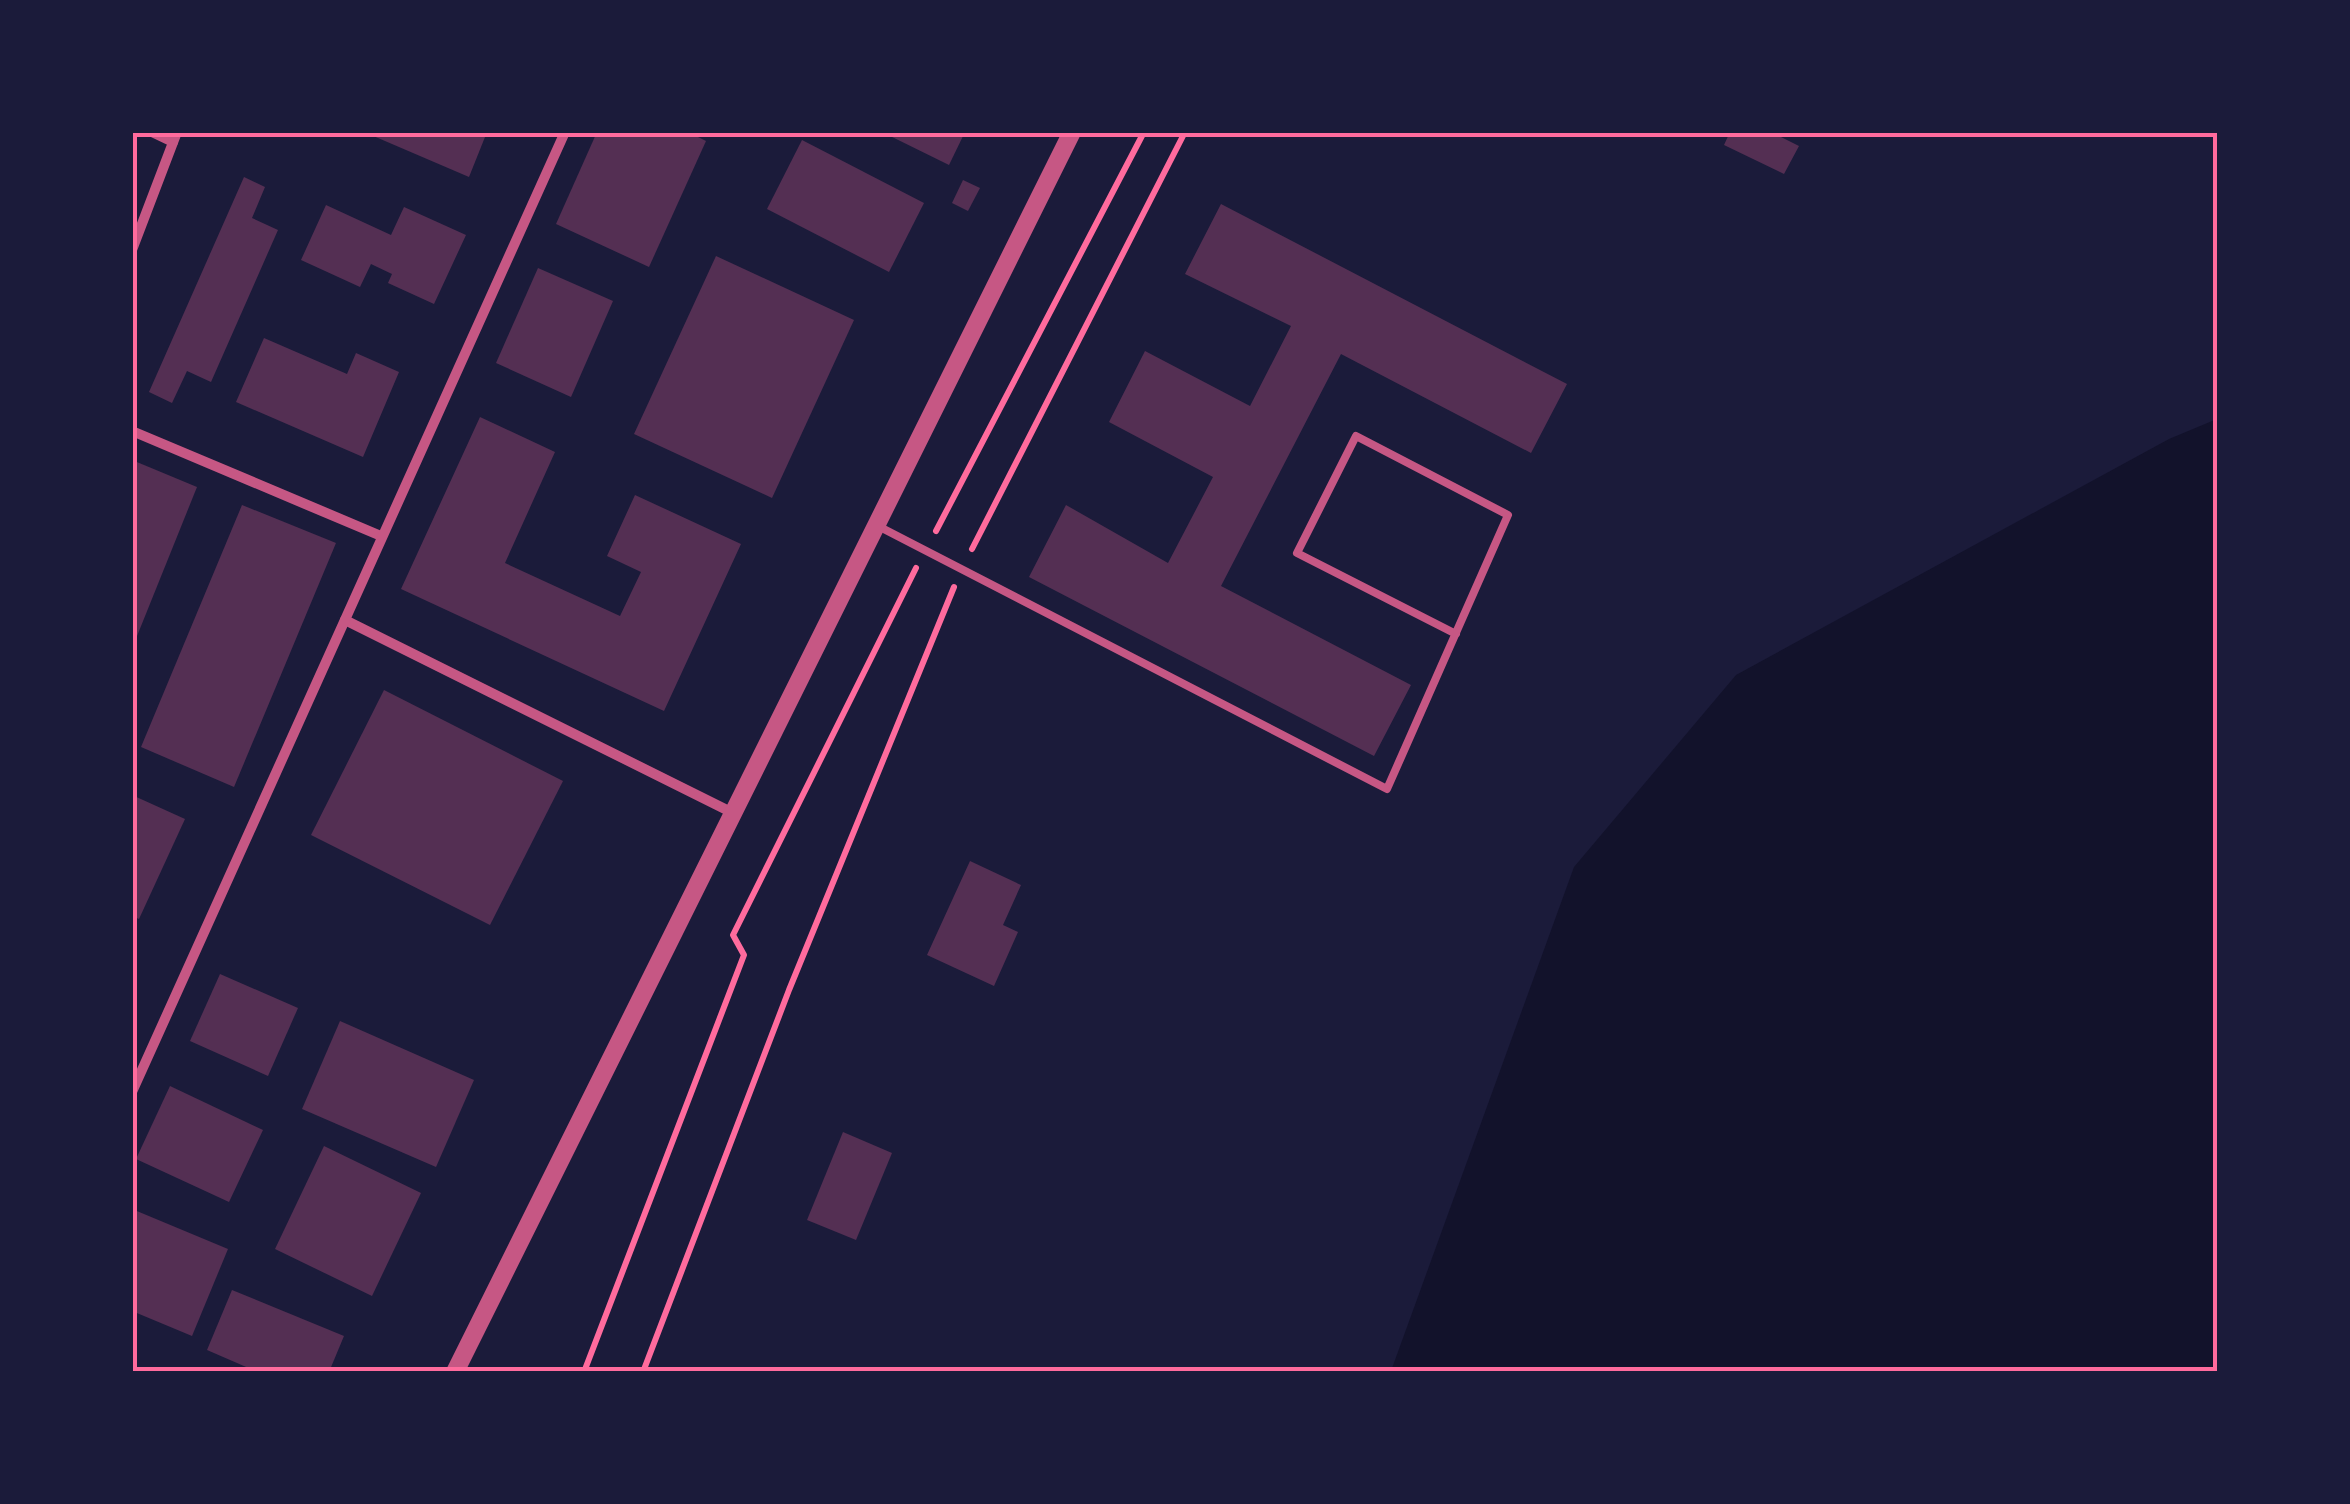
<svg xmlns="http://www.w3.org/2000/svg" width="2350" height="1504" font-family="'Public Sans',sans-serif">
<rect width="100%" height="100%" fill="#1b1b3a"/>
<polygon fill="#12122b" points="2217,419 2217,1371 1391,1371 1574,867 1736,675 2169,439"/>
<g fill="#542f53">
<polygon points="364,132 487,132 469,177"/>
<polygon points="597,132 688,132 706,141 649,267 556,224"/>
<polygon points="882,132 965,132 949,165"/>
<polygon points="1730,132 1783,132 1781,137 1799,146 1784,174 1724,145"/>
<polygon points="802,140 924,203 889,272 767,209"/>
<polygon points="244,177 265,187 252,218 278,230 211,382 187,371 172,403 149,392"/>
<polygon points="963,180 980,188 968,211 952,203"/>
<polygon points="1221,204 1567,384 1531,453 1341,354 1221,586 1411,685 1374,756 1029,577 1066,505 1168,563 1213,477 1109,422 1145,351 1250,406 1291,326 1185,274"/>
<polygon points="326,205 391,235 404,207 466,235 434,304 388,283 392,274 371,264 360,287 301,260"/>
<polygon points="716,256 854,320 772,498 634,434"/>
<polygon points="538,268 613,301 571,397 496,363"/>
<polygon points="264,338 347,374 356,353 399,372 363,457 236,402"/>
<polygon points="480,417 555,452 505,563 620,616 641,572 607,556 635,495 741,544 664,711 401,589"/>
<polygon points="132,460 197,487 133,646 132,646"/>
<polygon points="242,505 336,543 234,787 141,747"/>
<polygon points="384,690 563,781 490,925 311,835"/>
<polygon points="132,795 185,819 139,919 132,916"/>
<polygon points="970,861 1021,885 1003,925 1018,932 994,986 927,955"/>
<polygon points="220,974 298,1008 268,1076 190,1041"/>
<polygon points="340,1021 474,1080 436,1167 302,1109"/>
<polygon points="170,1086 263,1130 229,1202 136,1159"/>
<polygon points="843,1132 892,1153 856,1240 807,1220"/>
<polygon points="324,1146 421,1193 372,1296 275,1249"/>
<polygon points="132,1209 228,1249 192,1336 132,1311"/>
<polygon points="232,1290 344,1336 329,1372 258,1372 207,1350"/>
</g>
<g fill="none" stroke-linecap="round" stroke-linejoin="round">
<g stroke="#ff6b9d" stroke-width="6">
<polyline points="936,531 1144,132"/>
<polyline points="972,549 1185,132"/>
<polyline points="584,1372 744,955 733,935 916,568"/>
<polyline points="643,1372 789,990 954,587"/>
</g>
<polyline stroke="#c65784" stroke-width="8" points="876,525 1387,789 1508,515 1356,436 1297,553 1456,634"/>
<g stroke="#c65784" stroke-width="10">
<polyline points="152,132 173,142"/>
<polyline points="132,250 177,132"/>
<polyline points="132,431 381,536"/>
<polyline points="345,620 733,813"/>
<polyline points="132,1092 565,132"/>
</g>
<polyline stroke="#c65784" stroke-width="18" points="455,1372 1072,132"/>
</g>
<rect width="2350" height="1504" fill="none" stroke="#1b1b3a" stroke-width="270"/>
<rect x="135" y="135" width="2080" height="1234" fill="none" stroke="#ff6b9d" stroke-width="4"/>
</svg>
